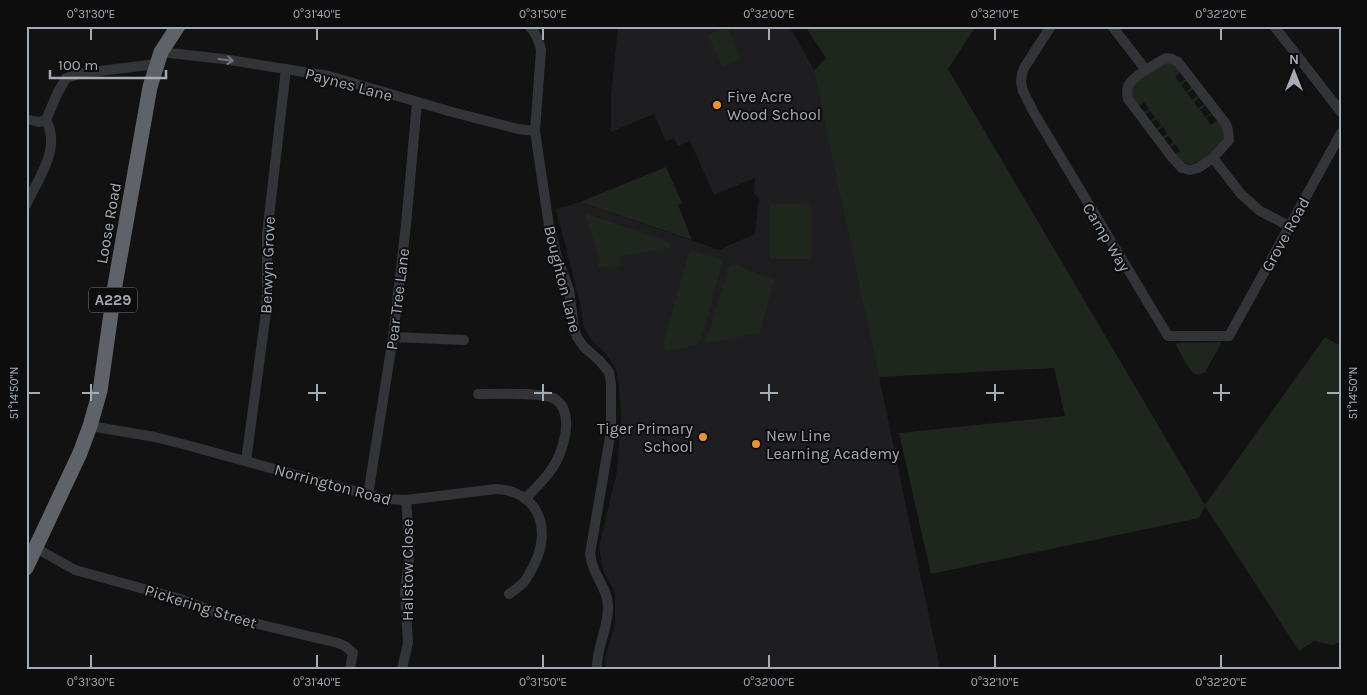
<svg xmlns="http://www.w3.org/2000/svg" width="1367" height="695" font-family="Karla,sans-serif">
<rect width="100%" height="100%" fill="#121213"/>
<polygon fill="#1e1e20" points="618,26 789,26 807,57 816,74 940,669 606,669 605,658 615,625 615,592 603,570 599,547 617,471 621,417 619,386 616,369 606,354 591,340 584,327 579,299 556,209 580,202 719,250 755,234 759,198 754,194 755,178 714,195 690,141 678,146 674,138 666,142 654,114 611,132 611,96"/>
<g fill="#1e261e">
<polygon points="805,26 976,26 948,69 1205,505 1325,337 1341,346 1341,642 1331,645 1314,641 1299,651 1205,506 1199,518 931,574 899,433 1065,416 1054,368 879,377 814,71 826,58"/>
<polygon points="728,27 741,59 722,67 708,35"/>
<path d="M 1164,61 L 1174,65 L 1181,72 L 1175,77 L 1180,83 L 1186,79 L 1187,80 L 1181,85 L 1186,92 L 1192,87 L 1193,89 L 1187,93 L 1192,100 L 1199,95 L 1200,97 L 1194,102 L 1198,108 L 1205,104 L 1206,105 L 1200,110 L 1205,117 L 1212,112 L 1213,113 L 1206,118 L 1211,125 L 1218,120 C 1230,135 1223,144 1211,153 C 1196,164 1188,170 1174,155 L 1180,151 L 1175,144 L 1169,148 L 1168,147 L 1173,142 L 1169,136 L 1162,140 L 1161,138 L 1167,134 L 1163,127 L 1156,132 L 1155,130 L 1161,125 L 1156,119 L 1150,124 L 1149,122 L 1155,117 L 1150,111 L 1143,116 L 1142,114 L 1149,109 L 1144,102 L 1137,107 L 1130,91 L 1131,85 Z"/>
<polygon points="666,167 682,203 678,205 692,240 580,202"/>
<polygon points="811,203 811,259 770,259 770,204"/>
<polygon points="585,213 663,240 670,244 671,248 619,257 621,265 599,268 597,261 599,258"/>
<polygon points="693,251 723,260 704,330 699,343 693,346 666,351 663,345 688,255"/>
<polygon points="734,264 774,280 760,333 705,343 729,266"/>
<path d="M 1220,342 L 1221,344 L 1205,372 C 1202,373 1200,375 1196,374 C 1189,372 1180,352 1176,345 L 1177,343 Z"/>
</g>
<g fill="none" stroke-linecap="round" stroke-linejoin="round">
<g stroke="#333438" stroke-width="10">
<path d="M 529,26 C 536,33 539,40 541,50 L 535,131 L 549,226 L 557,257 L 569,290 L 574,328 L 577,337 L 584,347 L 600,361 L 609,372 L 611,384 L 611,431 L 590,554 C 591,558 591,562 593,566 C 597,579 608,591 608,606 C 609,627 596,648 597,669"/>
<polyline points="1051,26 1024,68 1022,74 1021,82 1023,91 1034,113 1168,336 1229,336 1341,133"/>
<polyline points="1112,26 1146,70"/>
<polyline points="1274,26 1341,112"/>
<polyline points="161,52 223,59 329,76 452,112 518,129 535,131"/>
<path d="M 1166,58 L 1172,59 L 1178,62 L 1226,124 L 1228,130 L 1229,140 L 1213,158 L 1198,168 L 1190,170 L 1182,168 L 1171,156 L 1128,99 C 1127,93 1126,88 1130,83 C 1136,74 1156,64 1166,58 Z"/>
<polyline points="26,119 39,122 46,120"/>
<polyline points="46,120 57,94 66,78 84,73 156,64"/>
<polyline points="1213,158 1241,194 1260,211 1289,226"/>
<path d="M 26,205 C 37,180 62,149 46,120"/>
<polyline points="393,337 464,340"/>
<path d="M 478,394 C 494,394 543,392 555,399 C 576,413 563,454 551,470 C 544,480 534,490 525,499"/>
<path d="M 90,426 L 155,437 L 179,443 L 384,499 L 406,500 L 496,489 C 539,491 552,529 534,565 C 531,571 528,577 524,582 C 520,586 515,590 509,594"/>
<polyline points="246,461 266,312 267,294 267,234 286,69"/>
<polyline points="368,495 393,337 406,225 417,103"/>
<polyline points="36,548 75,570 86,573 177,598 226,616 249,622 338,643 345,646 353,653 350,669"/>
<polyline points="402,669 408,643 405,593 410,550 406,500"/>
</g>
<polyline stroke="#5f6369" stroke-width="15" points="26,568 80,453 90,426 100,391 115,285 150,87 161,52 178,26"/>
</g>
<defs><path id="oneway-shaft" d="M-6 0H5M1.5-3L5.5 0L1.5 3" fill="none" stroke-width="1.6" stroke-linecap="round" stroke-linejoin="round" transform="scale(1.25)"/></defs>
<use stroke="#71757c" href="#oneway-shaft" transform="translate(226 60) rotate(7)"/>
<path fill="none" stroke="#a3abb4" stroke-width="2" d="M 91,28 L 91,40M 317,28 L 317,40M 543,28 L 543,40M 769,28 L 769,40M 995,28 L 995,40M 1221,28 L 1221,40M 91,384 L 91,401M 317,384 L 317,401M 543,384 L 543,401M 769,384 L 769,401M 995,384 L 995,401M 1221,384 L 1221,401M 28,393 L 40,393M 82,393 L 99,393M 308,393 L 326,393M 534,393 L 552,393M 760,393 L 778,393M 986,393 L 1004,393M 1213,393 L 1230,393M 1327,393 L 1340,393M 91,655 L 91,668M 317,655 L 317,668M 543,655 L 543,668M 769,655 L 769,668M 995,655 L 995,668M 1221,655 L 1221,668"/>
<g fill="#ec9331" stroke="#0d0d0e" stroke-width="2">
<circle cx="717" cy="105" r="5"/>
<circle cx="703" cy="437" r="5"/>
<circle cx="756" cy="444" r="5"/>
</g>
<g text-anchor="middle" stroke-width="4" stroke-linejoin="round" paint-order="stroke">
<rect fill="#0d0d0e" stroke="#767c82" stroke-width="1" x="89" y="287.5" width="48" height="25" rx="4"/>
<g font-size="15" font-weight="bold" fill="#a3abb4">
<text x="113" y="305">A229</text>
</g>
<g font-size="16" fill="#a3abb4" stroke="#0d0d0e">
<text transform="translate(349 84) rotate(15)" y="6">Paynes Lane</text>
<text transform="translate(108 223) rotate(-80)" y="6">Loose Road</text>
<text transform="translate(1285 234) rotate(-61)" y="6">Grove Road</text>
<text transform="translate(1107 237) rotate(59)" y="6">Camp Way</text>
<text transform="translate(267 265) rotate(-88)" y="6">Berwyn Grove</text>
<text transform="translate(563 279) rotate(76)" y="6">Boughton Lane</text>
<text transform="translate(397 299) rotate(-83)" y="6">Pear Tree Lane</text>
<text transform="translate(333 484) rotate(15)" y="6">Norrington Road</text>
<text transform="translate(407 570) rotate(-90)" y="6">Halstow Close</text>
<text transform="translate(201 606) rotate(17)" y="6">Pickering Street</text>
</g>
<g font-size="16" fill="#a3abb4" stroke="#0d0d0e" text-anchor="start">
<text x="727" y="102">Five Acre<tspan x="727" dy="18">Wood School</tspan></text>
<text x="693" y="434" text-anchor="end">Tiger Primary<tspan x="693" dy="18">School</tspan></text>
<text x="766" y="441">New Line<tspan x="766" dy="18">Learning Academy</tspan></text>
</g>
</g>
<rect width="1367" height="695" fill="none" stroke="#0d0d0e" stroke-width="55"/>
<g transform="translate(1294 72)" stroke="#0d0d0e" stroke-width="4" paint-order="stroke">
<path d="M0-4L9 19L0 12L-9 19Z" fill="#a3abb4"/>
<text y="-8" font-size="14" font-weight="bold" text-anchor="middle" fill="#a3abb4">N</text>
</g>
<path d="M50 70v8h116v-8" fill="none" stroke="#a3abb4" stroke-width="2.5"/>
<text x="58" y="70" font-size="15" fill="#a3abb4" stroke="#0d0d0e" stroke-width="4" paint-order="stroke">100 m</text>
<rect x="28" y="28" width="1312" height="640" fill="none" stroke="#a3abb4" stroke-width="2"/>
<g font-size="12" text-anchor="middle" fill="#a3abb4">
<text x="91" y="18">0°31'30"E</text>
<text x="317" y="18">0°31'40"E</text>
<text x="543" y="18">0°31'50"E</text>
<text x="769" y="18">0°32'00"E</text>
<text x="995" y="18">0°32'10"E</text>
<text x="1221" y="18">0°32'20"E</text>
<text transform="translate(14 393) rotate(-90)" y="4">51°14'50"N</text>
<text transform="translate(1353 393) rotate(-90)" y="4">51°14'50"N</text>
<text x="91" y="686">0°31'30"E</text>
<text x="317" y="686">0°31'40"E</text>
<text x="543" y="686">0°31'50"E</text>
<text x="769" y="686">0°32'00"E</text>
<text x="995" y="686">0°32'10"E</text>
<text x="1221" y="686">0°32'20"E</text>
</g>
</svg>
